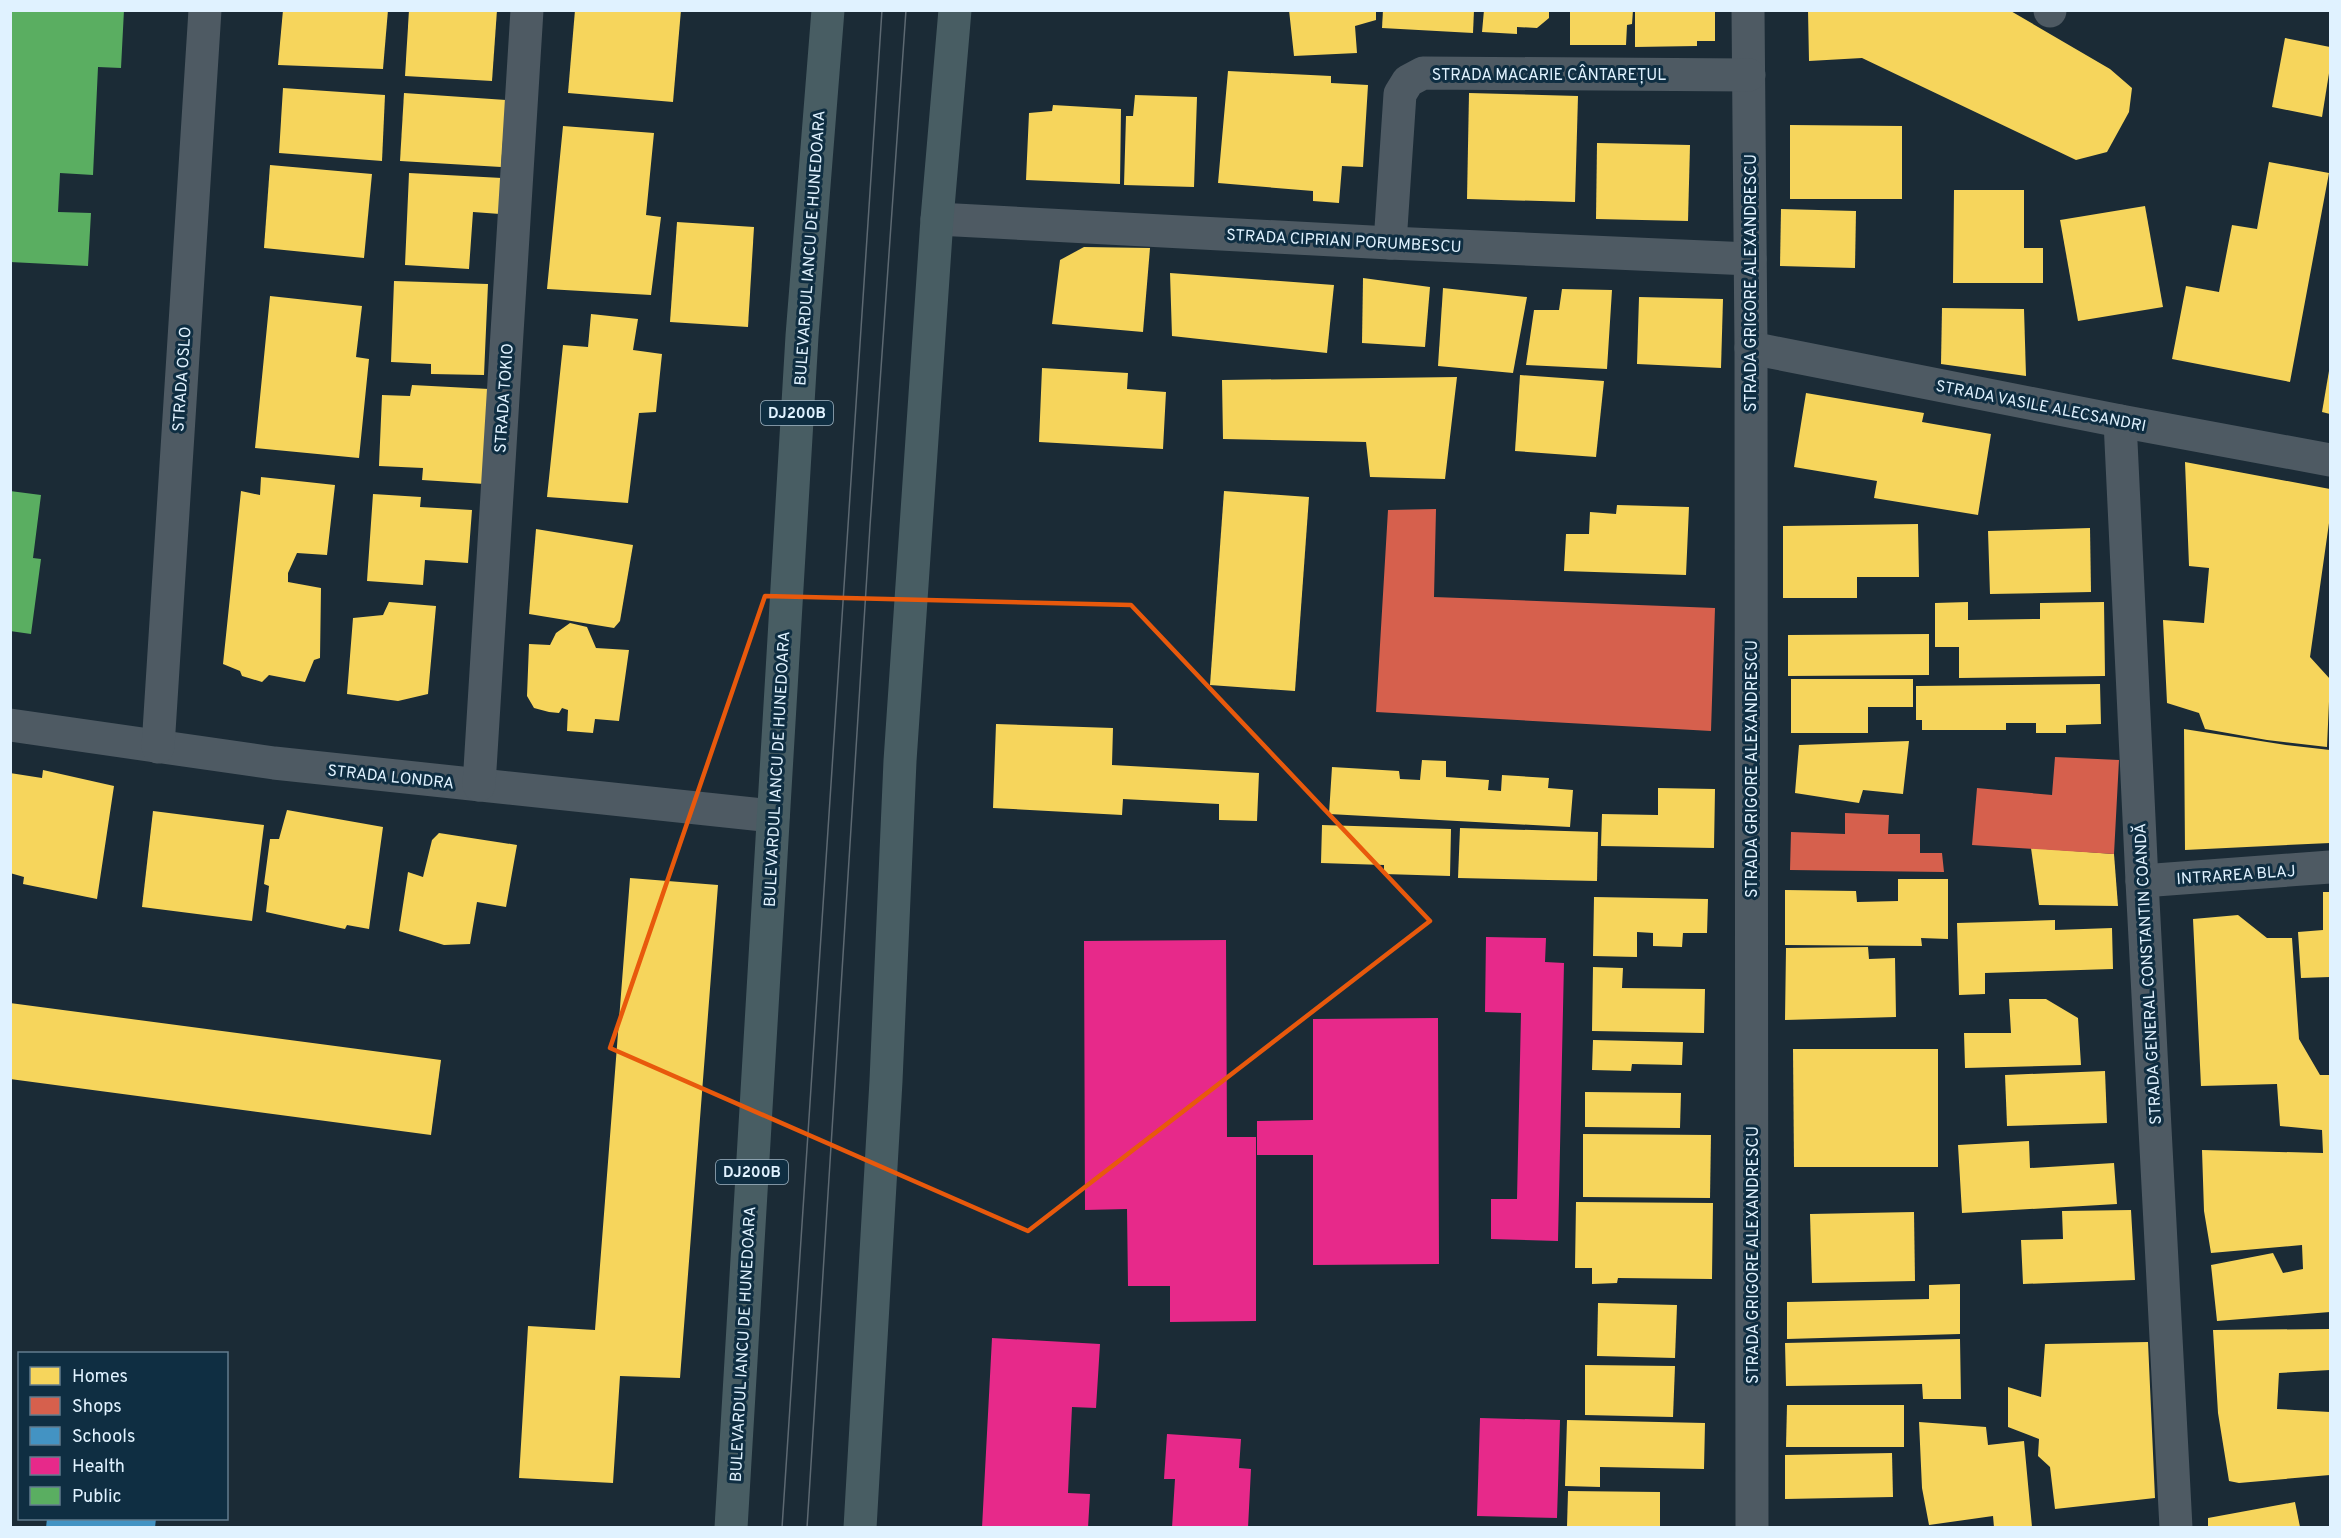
<svg xmlns="http://www.w3.org/2000/svg" width="2341" height="1538" font-family="Overpass,sans-serif">
<rect width="100%" height="100%" fill="#1b2b36"/>
<g fill="#f6d55c">
<polygon points="283,10 388,10 383,69 278,65"/>
<polygon points="409,10 497,10 492,81 405,76"/>
<polygon points="575,10 681,10 673,102 568,93"/>
<polygon points="1289,10 1376,10 1376,20 1355,26 1357,53 1294,56"/>
<polygon points="1383,10 1474,10 1473,33 1382,28"/>
<polygon points="1484,10 1549,10 1549,18 1537,28 1517,27 1517,34 1482,32"/>
<polygon points="1570,10 1633,10 1632,24 1627,25 1626,45 1570,45"/>
<polygon points="1635,10 1715,10 1715,41 1697,41 1697,46 1635,47"/>
<polygon points="1808,10 2009,10 2110,69 2132,88 2129,112 2107,152 2076,160 1862,58 1809,61"/>
<polygon points="2285,38 2330,47 2330,67 2322,117 2272,107"/>
<polygon points="1228,71 1331,76 1331,83 1368,85 1363,167 1342,166 1339,203 1313,201 1313,191 1218,183"/>
<polygon points="283,88 385,95 382,161 279,153"/>
<polygon points="404,93 506,100 501,167 400,161"/>
<polygon points="1469,93 1578,96 1575,202 1467,199"/>
<polygon points="1135,95 1197,97 1194,187 1124,185 1126,116 1133,116"/>
<polygon points="1053,105 1121,109 1120,184 1026,180 1029,113 1052,111"/>
<polygon points="1790,125 1902,126 1902,199 1790,199"/>
<polygon points="563,126 654,133 646,215 661,217 651,295 547,289"/>
<polygon points="1597,143 1690,145 1688,221 1596,219"/>
<polygon points="2269,162 2329,173 2290,382 2172,359 2186,286 2219,292 2232,225 2257,229"/>
<polygon points="270,165 372,174 364,258 264,248"/>
<polygon points="409,173 502,178 500,214 473,212 469,269 405,265"/>
<polygon points="1954,190 2024,190 2024,248 2043,248 2043,283 1953,283"/>
<polygon points="2145,206 2163,307 2078,321 2060,220"/>
<polygon points="1781,209 1856,211 1855,268 1780,266"/>
<polygon points="677,222 754,227 748,327 670,322"/>
<polygon points="1084,247 1150,248 1143,332 1052,324 1060,260"/>
<polygon points="1170,273 1334,285 1327,353 1172,336"/>
<polygon points="1363,278 1430,287 1425,347 1362,343"/>
<polygon points="394,281 488,284 484,375 431,374 431,364 391,362"/>
<polygon points="1443,288 1527,297 1513,373 1438,366"/>
<polygon points="1562,289 1612,290 1607,369 1526,365 1534,310 1559,310"/>
<polygon points="270,296 362,306 356,357 369,359 359,458 255,448"/>
<polygon points="1639,297 1723,299 1721,368 1637,364"/>
<polygon points="1942,308 2024,309 2026,376 1941,364"/>
<polygon points="591,314 638,319 633,350 662,354 656,412 639,413 628,503 547,497 563,345 588,347"/>
<polygon points="1042,368 1128,373 1127,389 1166,392 1163,449 1039,442"/>
<polygon points="2329,371 2330,371 2330,414 2322,412"/>
<polygon points="1520,375 1604,381 1596,457 1515,451"/>
<polygon points="1457,377 1445,479 1370,477 1366,442 1223,439 1222,380"/>
<polygon points="412,385 489,389 485,484 422,480 423,468 379,466 382,395 410,396"/>
<polygon points="1806,393 1924,413 1922,422 1991,434 1978,515 1874,498 1877,481 1794,467"/>
<polygon points="2185,462 2330,489 2330,516 2310,657 2330,679 2327,747 2267,740 2205,729 2199,713 2167,703 2163,620 2204,623 2209,568 2189,566"/>
<polygon points="261,477 335,485 327,555 297,553 288,573 288,582 321,588 320,658 314,660 305,682 269,675 262,682 242,676 240,671 223,664 241,491 260,495"/>
<polygon points="1224,491 1309,497 1295,691 1210,685"/>
<polygon points="373,494 421,497 420,507 472,510 468,563 425,560 423,585 367,581"/>
<polygon points="1617,505 1689,507 1686,575 1564,571 1566,534 1589,534 1590,512 1616,514"/>
<polygon points="1918,524 1919,577 1857,577 1857,598 1783,598 1783,526"/>
<polygon points="2090,528 2091,592 1990,594 1988,531"/>
<polygon points="536,529 633,545 620,621 614,628 529,614"/>
<polygon points="389,602 436,606 428,694 398,701 347,694 353,618 383,615"/>
<polygon points="1968,602 1968,620 2040,619 2040,603 2104,602 2105,676 1959,678 1959,647 1935,647 1935,603"/>
<polygon points="570,623 587,627 596,648 629,650 619,721 595,719 593,733 567,731 568,710 562,708 559,713 549,712 534,708 527,696 529,644 550,645 556,633"/>
<polygon points="1929,634 1929,675 1788,676 1788,635"/>
<polygon points="1791,679 1913,679 1913,707 1868,707 1868,733 1791,733"/>
<polygon points="2100,684 2101,724 2066,725 2066,733 2036,733 2036,723 2006,723 2006,730 1922,730 1922,720 1916,720 1916,686"/>
<polygon points="996,724 1113,728 1112,765 1259,773 1257,821 1219,820 1219,804 1123,799 1122,815 993,808"/>
<polygon points="2184,729 2286,745 2330,750 2330,843 2185,850"/>
<polygon points="1909,741 1903,794 1863,790 1859,803 1795,793 1799,745"/>
<polygon points="1422,760 1446,761 1446,777 1489,780 1488,790 1501,791 1502,775 1549,778 1548,788 1573,790 1570,827 1329,814 1332,767 1399,771 1400,779 1420,780"/>
<polygon points="43,770 114,786 97,899 23,884 24,877 10,873 10,773 42,778"/>
<polygon points="1658,788 1715,789 1714,848 1601,846 1602,814 1658,815"/>
<polygon points="287,810 383,827 369,929 347,925 345,929 266,912 269,886 264,884 270,839 279,839"/>
<polygon points="153,811 264,825 252,921 142,907"/>
<polygon points="1322,825 1451,829 1450,876 1384,874 1384,865 1321,863"/>
<polygon points="1460,828 1598,832 1597,881 1458,878"/>
<polygon points="439,833 517,845 506,907 477,902 470,944 444,945 399,931 408,872 423,877 432,840"/>
<polygon points="2031,848 2114,854 2118,906 2039,905"/>
<polygon points="630,878 718,885 680,1378 620,1376 613,1483 519,1478 528,1326 595,1330"/>
<polygon points="1898,879 1948,879 1948,939 1921,938 1922,946 1785,945 1785,890 1856,891 1857,902 1898,901"/>
<polygon points="2323,892 2330,892 2330,977 2301,978 2298,932 2323,930"/>
<polygon points="1594,897 1708,899 1707,933 1683,933 1682,947 1653,946 1653,933 1637,932 1637,957 1593,956"/>
<polygon points="2238,915 2267,938 2292,938 2299,1039 2320,1075 2330,1075 2330,1312 2217,1321 2211,1265 2273,1253 2283,1273 2303,1269 2302,1245 2211,1253 2204,1211 2202,1150 2323,1153 2322,1130 2280,1126 2277,1084 2201,1086 2193,919"/>
<polygon points="2055,920 2055,930 2112,928 2113,969 1985,973 1985,994 1959,995 1957,923"/>
<polygon points="1868,947 1869,959 1895,958 1896,1017 1785,1020 1786,948"/>
<polygon points="1593,967 1623,968 1622,988 1705,989 1704,1033 1592,1031"/>
<polygon points="2009,999 2046,999 2078,1018 2081,1065 1965,1068 1964,1033 2011,1033"/>
<polygon points="10,1003 441,1060 431,1135 10,1079"/>
<polygon points="1593,1040 1683,1042 1682,1065 1632,1064 1631,1071 1592,1070"/>
<polygon points="1793,1049 1938,1049 1938,1167 1794,1167"/>
<polygon points="2105,1071 2107,1123 2007,1126 2005,1075"/>
<polygon points="1585,1092 1681,1093 1680,1128 1585,1127"/>
<polygon points="1583,1134 1711,1135 1710,1198 1583,1197"/>
<polygon points="2029,1141 2030,1168 2114,1163 2117,1204 1962,1213 1958,1145"/>
<polygon points="1576,1202 1713,1203 1712,1279 1618,1278 1617,1283 1592,1284 1592,1268 1575,1268"/>
<polygon points="2131,1210 2135,1280 2023,1284 2021,1240 2063,1239 2062,1211"/>
<polygon points="1914,1212 1915,1281 1812,1283 1810,1214"/>
<polygon points="1960,1284 1960,1334 1787,1339 1787,1302 1929,1299 1929,1285"/>
<polygon points="1598,1303 1677,1305 1675,1358 1597,1356"/>
<polygon points="2330,1329 2330,1370 2279,1373 2277,1409 2330,1412 2330,1475 2239,1483 2229,1481 2218,1413 2213,1330"/>
<polygon points="1960,1339 1961,1399 1923,1399 1922,1384 1786,1386 1785,1343"/>
<polygon points="2148,1342 2155,1498 2055,1509 2050,1467 2038,1456 2039,1439 2008,1427 2008,1387 2041,1397 2045,1344"/>
<polygon points="1585,1365 1675,1366 1673,1417 1585,1415"/>
<polygon points="1787,1405 1904,1405 1904,1447 1786,1447"/>
<polygon points="1567,1420 1705,1423 1704,1469 1600,1467 1600,1487 1565,1486"/>
<polygon points="1919,1422 1986,1427 1988,1445 2024,1441 2032,1527 1994,1527 1993,1516 1929,1525 1922,1488"/>
<polygon points="1892,1453 1893,1497 1785,1499 1785,1455"/>
<polygon points="1568,1491 1660,1492 1660,1527 1567,1527"/>
<polygon points="2295,1502 2300,1527 2208,1527 2208,1518"/>
</g>
<g fill="#d6604d">
<polygon points="1436,509 1434,597 1715,608 1711,731 1376,712 1388,510"/>
<polygon points="2055,757 2119,760 2114,854 1972,845 1977,788 2052,795"/>
<polygon points="1845,813 1889,815 1888,834 1920,834 1920,853 1942,853 1944,872 1790,870 1791,832 1845,834"/>
</g>
<polygon fill="#4393c3" points="47,1518 156,1518 155,1528 46,1528"/>
<g fill="#e7298a">
<polygon points="1486,937 1546,938 1545,962 1564,963 1558,1241 1491,1239 1491,1199 1517,1199 1521,1013 1485,1012"/>
<polygon points="1226,940 1227,1137 1256,1137 1256,1321 1170,1322 1170,1286 1128,1286 1127,1209 1085,1210 1084,941"/>
<polygon points="1438,1018 1439,1264 1313,1265 1313,1155 1257,1155 1257,1121 1313,1120 1313,1019"/>
<polygon points="992,1338 1100,1344 1096,1408 1072,1407 1068,1493 1090,1494 1088,1528 982,1528"/>
<polygon points="1480,1418 1560,1420 1557,1518 1477,1516"/>
<polygon points="1167,1434 1241,1439 1239,1468 1251,1469 1248,1528 1172,1528 1175,1479 1164,1479"/>
</g>
<g fill="#5aae61">
<polygon points="10,10 124,10 121,68 98,67 93,175 60,173 58,212 91,213 88,266 10,262"/>
<polygon points="10,491 41,495 33,558 41,559 31,634 10,631"/>
</g>
<g fill="none" stroke-linecap="round" stroke-linejoin="round">
<g stroke="#4e5a63" stroke-width="33">
<polyline points="1748,10 1751,348 1752,1528"/>
<polyline points="2050,11 2050,10"/>
<polyline points="937,219 1390,243 1750,259"/>
<polyline points="1390,243 1400,94 1408,81 1423,73 1749,75"/>
<polyline points="1751,348 2120,421 2330,460"/>
<polyline points="2120,421 2142,881 2176,1528"/>
<polyline points="10,725 274,763 773,816"/>
<polyline points="158,747 205,10"/>
<polyline points="479,785 527,10"/>
<polyline points="2142,881 2330,867"/>
</g>
<g stroke="#485d63" stroke-width="33">
<polyline points="731,1528 802,336 828,10"/>
<polyline points="860,1528 886,1081 900,761 937,219 955,10"/>
</g>
<g stroke="#5d6972" stroke-width="1.5">
<polyline points="782,1528 882,10"/>
<polyline points="807,1528 870,526 906,10"/>
</g>
</g>
<path fill="none" stroke="#e8590c" stroke-width="4.5" stroke-linejoin="round" d="M 765,596 L 1131,605 L 1430,921 L 1028,1231 L 610,1048 Z"/>
<g text-anchor="middle" stroke-width="6" stroke-linejoin="round" paint-order="stroke">
<g fill="#0f2e42" stroke="#a1b7c6" stroke-width="1.5">
<rect x="761" y="401" width="72" height="24" rx="4.5"/>
<rect x="716" y="1160" width="72" height="24" rx="4.5"/>
</g>
<g font-size="15" font-weight="bold" fill="#e0f2ff">
<text x="797" y="418">DJ200B</text>
<text x="752" y="1177">DJ200B</text>
</g>
<g font-size="16" fill="#e0f2ff" stroke="#0f2e42">
<text x="1549" y="80">STRADA MACARIE CÂNTAREȚUL</text>
<text transform="translate(1344 240) rotate(3)" y="6">STRADA CIPRIAN PORUMBESCU</text>
<text transform="translate(809 248) rotate(-86)" y="6">BULEVARDUL IANCU DE HUNEDOARA</text>
<text transform="translate(1750 283) rotate(-90)" y="6">STRADA GRIGORE ALEXANDRESCU</text>
<text transform="translate(181 379) rotate(-86)" y="6">STRADA OSLO</text>
<text transform="translate(503 398) rotate(-86)" y="6">STRADA TOKIO</text>
<text transform="translate(2041 405) rotate(11)" y="6">STRADA VASILE ALECSANDRI</text>
<text transform="translate(776 769) rotate(-87)" y="6">BULEVARDUL IANCU DE HUNEDOARA</text>
<text transform="translate(1751 769) rotate(-90)" y="6">STRADA GRIGORE ALEXANDRESCU</text>
<text transform="translate(391 776) rotate(6)" y="6">STRADA LONDRA</text>
<text transform="translate(2236 874) rotate(-4)" y="6">INTRAREA BLAJ</text>
<text transform="translate(2147 974) rotate(-93)" y="6">STRADA GENERAL CONSTANTIN COANDĂ</text>
<text transform="translate(1752 1255) rotate(-90)" y="6">STRADA GRIGORE ALEXANDRESCU</text>
<text transform="translate(742 1344) rotate(-87)" y="6">BULEVARDUL IANCU DE HUNEDOARA</text>
</g>
</g>
<rect width="2341" height="1538" fill="none" stroke="#e0f2ff" stroke-width="24"/>
<rect x="18" y="1352" width="210" height="168" fill="#0f2e42" stroke="#637c8e" stroke-width="1.5"/>
<rect x="30" y="1367" width="30" height="18" fill="#f6d55c" stroke="#637c8e" stroke-width="1.5"/>
<text x="72" y="1382" font-size="18" fill="#e0f2ff">Homes</text>
<rect x="30" y="1397" width="30" height="18" fill="#d6604d" stroke="#637c8e" stroke-width="1.5"/>
<text x="72" y="1412" font-size="18" fill="#e0f2ff">Shops</text>
<rect x="30" y="1427" width="30" height="18" fill="#4393c3" stroke="#637c8e" stroke-width="1.5"/>
<text x="72" y="1442" font-size="18" fill="#e0f2ff">Schools</text>
<rect x="30" y="1457" width="30" height="18" fill="#e7298a" stroke="#637c8e" stroke-width="1.5"/>
<text x="72" y="1472" font-size="18" fill="#e0f2ff">Health</text>
<rect x="30" y="1487" width="30" height="18" fill="#5aae61" stroke="#637c8e" stroke-width="1.5"/>
<text x="72" y="1502" font-size="18" fill="#e0f2ff">Public</text>
</svg>
